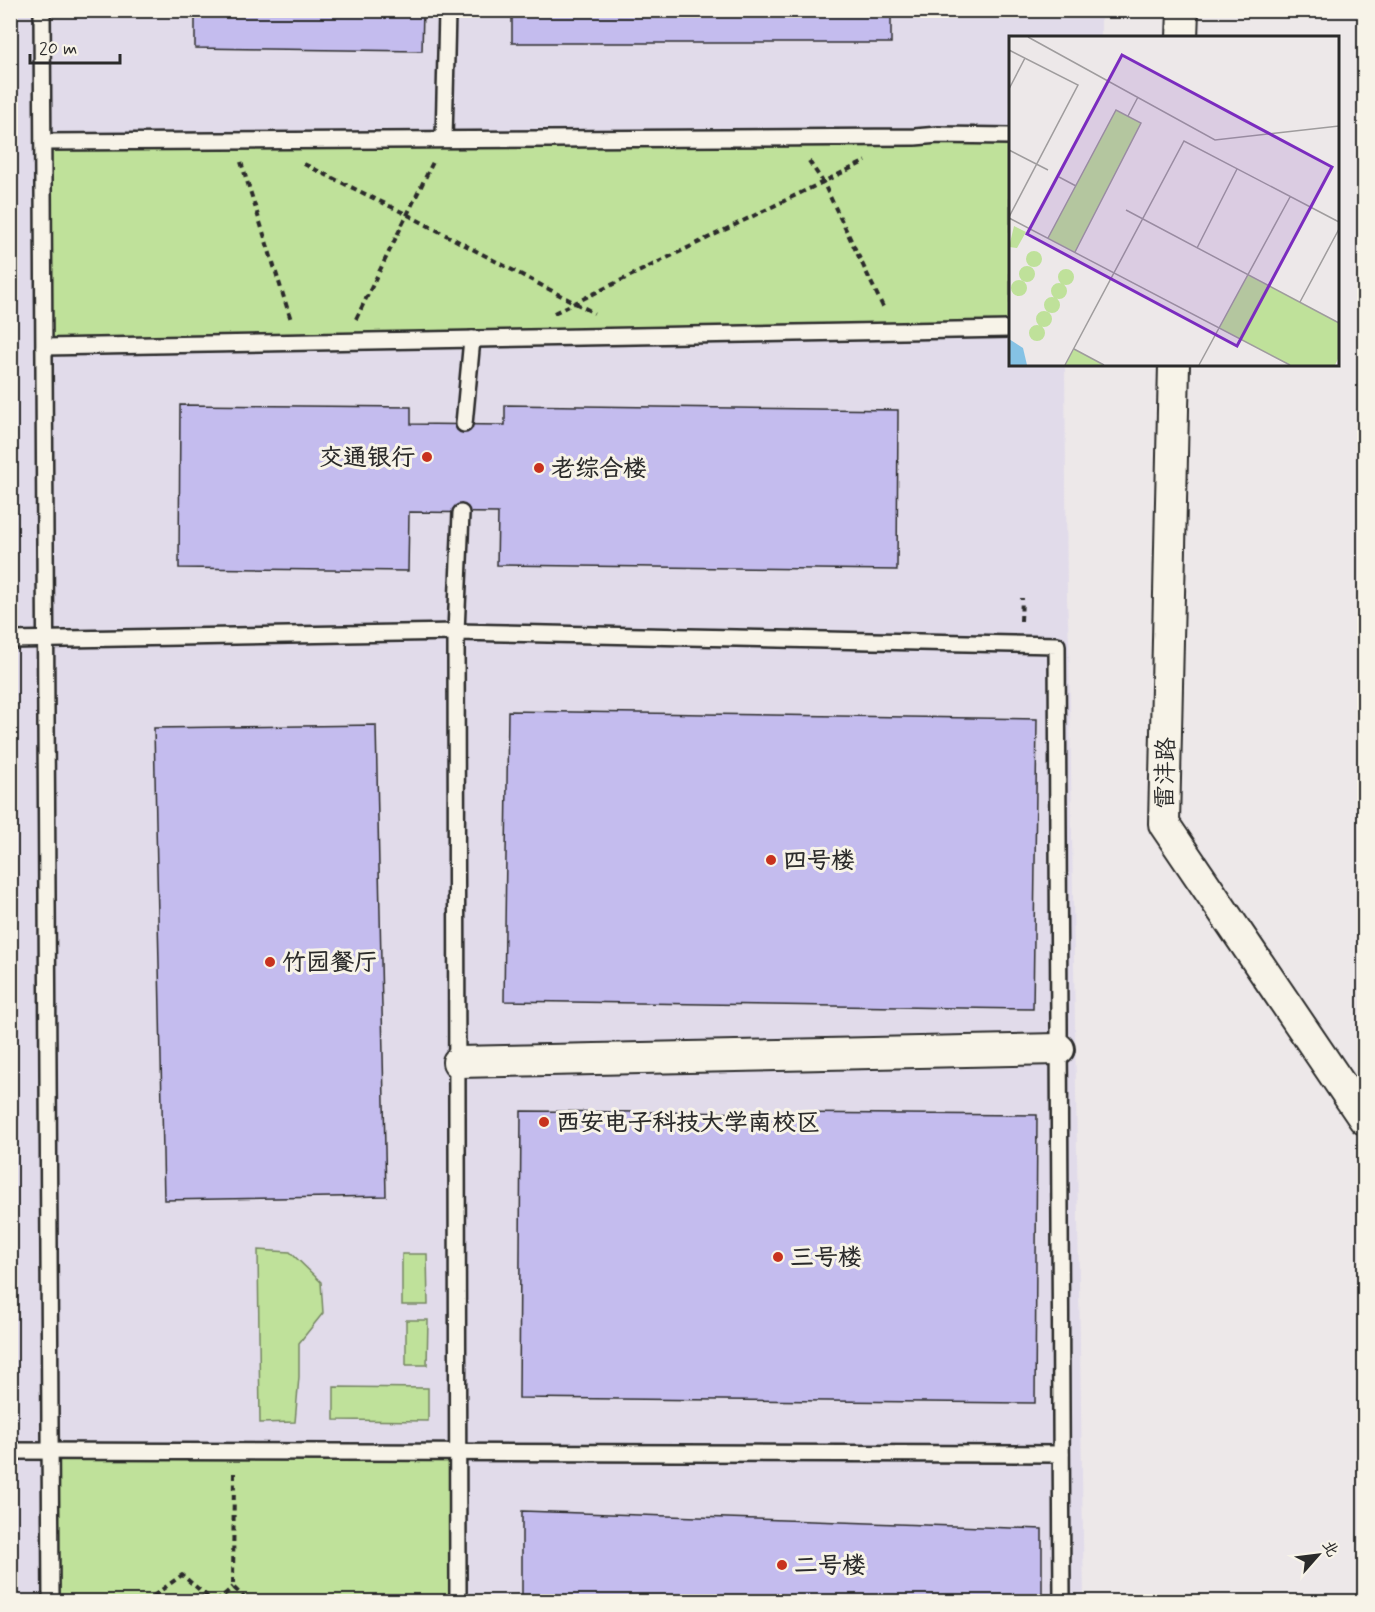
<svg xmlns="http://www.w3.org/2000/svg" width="1375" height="1612" font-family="Mynerve,'LXGW WenKai TC',sans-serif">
<rect width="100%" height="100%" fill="#ede8e9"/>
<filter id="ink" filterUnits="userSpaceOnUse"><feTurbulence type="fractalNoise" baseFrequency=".0167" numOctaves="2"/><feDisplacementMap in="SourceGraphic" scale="12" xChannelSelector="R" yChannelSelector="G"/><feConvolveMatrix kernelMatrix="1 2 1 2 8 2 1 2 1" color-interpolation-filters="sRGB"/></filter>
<g filter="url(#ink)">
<polygon fill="#e1dbea" points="11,11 1101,11 1101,37 1010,38 1010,364 1065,365 1067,598 1069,643 1084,1601 11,1602"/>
<g fill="#bfe19a" stroke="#758662" stroke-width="1.5">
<polygon points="1010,137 1010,329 44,347 43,142"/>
<polygon points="11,506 12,506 15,598 11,599"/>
<polygon points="258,1250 290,1252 321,1282 323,1313 299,1343 299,1377 295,1422 260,1423"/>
<polygon points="402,1254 427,1254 428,1305 402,1305"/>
<polygon points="406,1320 428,1320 427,1365 406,1365"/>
<polygon points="334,1387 428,1388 428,1421 334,1420"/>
<polygon points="51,1451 457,1453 458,1601 51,1601"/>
</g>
<g fill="#c4bcee" stroke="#2b2b2b" stroke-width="1.5">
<polygon points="195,10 891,10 891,43 512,43 512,13 423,11 422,51 195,48"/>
<polygon points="180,405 411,407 411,424 505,425 505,405 898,410 897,570 497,565 498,513 409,512 408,571 179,568"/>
<polygon points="508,711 1037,719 1033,1009 504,1001"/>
<polygon points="376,725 386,1196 164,1200 154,728"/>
<polygon points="521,1111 1037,1115 1035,1403 519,1398"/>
<polygon points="522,1511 1042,1529 1042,1602 522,1602"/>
</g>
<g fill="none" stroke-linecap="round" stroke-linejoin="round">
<g stroke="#2b2b2b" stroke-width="20">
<g id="lane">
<polyline points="42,10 51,1602"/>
<polyline points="444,139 447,12"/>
<polyline points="43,142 915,137 938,135 1010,136"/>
<polyline points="44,347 1010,329"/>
<polyline points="464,424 472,339"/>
<polyline points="10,640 456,632 1057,645 1062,1602"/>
<polyline points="10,1451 1061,1454"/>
<polyline points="458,1602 456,632 461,513"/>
</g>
</g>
<g stroke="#2b2b2b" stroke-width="34">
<g id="street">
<polyline points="1182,38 1183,10"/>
<polyline points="1174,364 1164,824 1364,1119"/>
<polyline points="458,1062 1059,1049"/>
</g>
</g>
<g stroke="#2b2b2b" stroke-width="4" stroke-dasharray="6 4.5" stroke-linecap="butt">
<polyline points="809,161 823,182 884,309"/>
<polyline points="241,162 291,320"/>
<polyline points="304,164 408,215 594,313"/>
<polyline points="554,313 866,161"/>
<polyline points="356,319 433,162"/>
<polyline points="1021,621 1022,598"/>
<polyline points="234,1473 233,1587 249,1602"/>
<polyline points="145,1602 182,1575 214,1602"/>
<polyline points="216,1602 233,1587"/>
</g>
<use href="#lane" stroke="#f7f3e8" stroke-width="15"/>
<use href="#street" stroke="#f7f3e8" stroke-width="30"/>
</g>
</g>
<g fill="#c8321e" stroke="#f7f3e8" stroke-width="2">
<circle cx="427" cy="457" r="6"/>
<circle cx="539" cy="468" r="6"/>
<circle cx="771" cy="860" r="6"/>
<circle cx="270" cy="962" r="6"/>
<circle cx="544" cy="1122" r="6"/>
<circle cx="778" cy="1257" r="6"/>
<circle cx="782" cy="1565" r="6"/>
</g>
<g text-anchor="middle" stroke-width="6" stroke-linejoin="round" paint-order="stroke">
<g font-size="24" font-weight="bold" fill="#2b2b2b" stroke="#f7f3e8" text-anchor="start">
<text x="415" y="465" text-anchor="end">交通银行</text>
<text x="551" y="476">老综合楼</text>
<text x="783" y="868">四号楼</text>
<text x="282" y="970">竹园餐厅</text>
<text x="556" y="1130">西安电子科技大学南校区</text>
<text x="790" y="1265">三号楼</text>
<text x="794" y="1573">二号楼</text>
</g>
<g font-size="24" fill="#2b2b2b" stroke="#f7f3e8">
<text transform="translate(1165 773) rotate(-89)" y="8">雷沣路</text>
</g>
</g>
<g transform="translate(1009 36)">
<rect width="330" height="330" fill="#ede8e9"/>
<path d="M 107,74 L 132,87 L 66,216 L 39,202 ZM 5,190 L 17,196 L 8,212 L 0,211 ZM17 223a8 8 0 1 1 16 0a8 8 0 1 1-16 0ZM10 238a8 8 0 1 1 16 0a8 8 0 1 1-16 0ZM49 241a8 8 0 1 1 16 0a8 8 0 1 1-16 0ZM 239,239 L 330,287 L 330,321 L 326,329 L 281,329 L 210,292 ZM2 252a8 8 0 1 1 16 0a8 8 0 1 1-16 0ZM42 255a8 8 0 1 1 16 0a8 8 0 1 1-16 0ZM35 269a8 8 0 1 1 16 0a8 8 0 1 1-16 0ZM27 283a8 8 0 1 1 16 0a8 8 0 1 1-16 0ZM20 297a8 8 0 1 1 16 0a8 8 0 1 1-16 0ZM 65,313 L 95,329 L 56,329 Z" fill="#bfe19a"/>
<path d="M 0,303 L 14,312 L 18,329 L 0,329 Z" fill="#85c2e5"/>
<path fill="none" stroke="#9f9c9d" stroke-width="1.5" d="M 19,1 L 206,104 L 330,90M 0,14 L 69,49 L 0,181M 0,53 L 16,22M 119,80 L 129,61M 0,114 L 39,134M 50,141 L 67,150M 117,174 L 330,287M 0,182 L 281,329M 39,202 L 107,74 L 132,87 L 66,216M 188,212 L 228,133M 291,266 L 330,193M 65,313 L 95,329M 56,329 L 175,105 L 330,186M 190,329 L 281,161"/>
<path fill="#7b2cbf" fill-opacity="0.15" stroke="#7b2cbf" stroke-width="3" d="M 113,19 L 323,131 L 228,310 L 18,198 Z"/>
<rect width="330" height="330" fill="none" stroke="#2b2b2b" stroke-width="3"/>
</g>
<rect width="1375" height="1612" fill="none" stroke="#f7f3e8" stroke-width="36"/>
<rect x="18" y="18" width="1339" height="1576" fill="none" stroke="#2b2b2b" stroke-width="2" filter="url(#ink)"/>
<g transform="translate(1318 1555) rotate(62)" stroke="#f7f3e8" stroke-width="4.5" paint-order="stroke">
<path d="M0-4.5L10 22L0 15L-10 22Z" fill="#2b2b2b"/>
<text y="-9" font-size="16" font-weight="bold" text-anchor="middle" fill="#2b2b2b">北</text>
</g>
<path d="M30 54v9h90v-9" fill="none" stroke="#2b2b2b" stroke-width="3"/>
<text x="39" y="54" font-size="18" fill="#2b2b2b" stroke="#f7f3e8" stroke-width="4.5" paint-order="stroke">20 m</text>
</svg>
